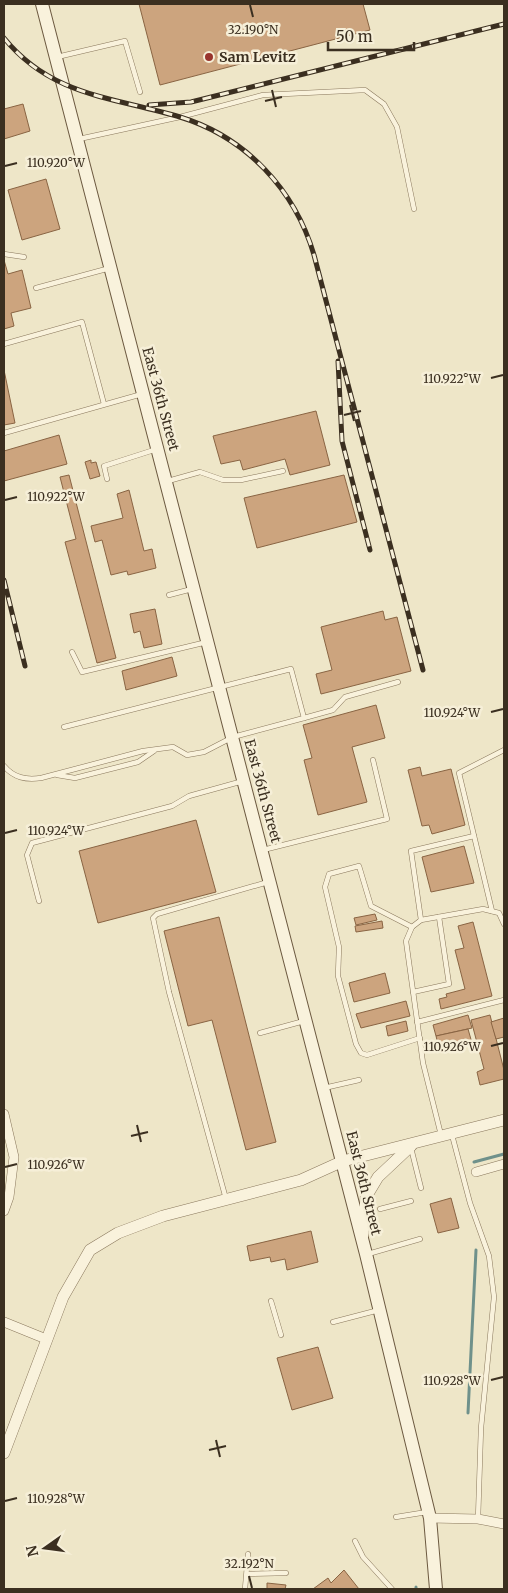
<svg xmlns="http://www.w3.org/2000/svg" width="508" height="1593" font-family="Merriweather,serif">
<rect width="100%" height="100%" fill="#eee6c8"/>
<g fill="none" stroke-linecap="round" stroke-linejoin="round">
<g stroke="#6f918b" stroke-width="3">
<polyline points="474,1162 504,1154"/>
<polyline points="468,1413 476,1250"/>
<polyline points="416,1589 416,1587"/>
</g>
</g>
<g fill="#cca47e" stroke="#896443">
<polygon points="139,4 363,4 370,30 160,85"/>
<polygon points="23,104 30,131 4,139 4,109"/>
<polygon points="46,179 60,229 22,240 8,190"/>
<polygon points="4,260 8,274 22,270 31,308 11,313 14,326 4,329"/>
<polygon points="4,370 15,423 4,425"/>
<polygon points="316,411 330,465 290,475 285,459 243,470 240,460 221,464 213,436"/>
<polygon points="59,435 67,464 4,481 4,451"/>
<polygon points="91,460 91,463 96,462 100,476 90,479 85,462"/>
<polygon points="69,475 116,658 97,663 65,542 76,539 60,477"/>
<polygon points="344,475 357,522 257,548 244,498"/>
<polygon points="129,490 144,551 152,549 156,568 128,575 127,571 111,575 102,540 95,542 91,526 123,518 117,494"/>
<polygon points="155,609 162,644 144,648 140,631 134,633 130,614"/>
<polygon points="383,611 385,620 397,617 411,671 321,694 316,674 332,670 321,627"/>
<polygon points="172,657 177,676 126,690 122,671"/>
<polygon points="376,705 385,738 352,747 367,802 318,815 304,760 312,758 303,725"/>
<polygon points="420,767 422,776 451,769 465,825 432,834 429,825 422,826 408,770"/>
<polygon points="196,820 216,892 98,923 79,851"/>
<polygon points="464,846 474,883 431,892 422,857"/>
<polygon points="375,914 377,920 356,925 354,918"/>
<polygon points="219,917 276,1142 246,1150 212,1020 188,1026 164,931"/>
<polygon points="382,921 383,928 356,932 355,926"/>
<polygon points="473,922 492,996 441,1009 439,999 447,997 446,994 465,989 455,950 464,948 458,926"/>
<polygon points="385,973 390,993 354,1002 349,983"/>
<polygon points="406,1001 410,1016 361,1028 356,1014"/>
<polygon points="468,1015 472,1028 436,1036 433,1025"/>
<polygon points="490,1015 504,1070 504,1079 480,1085 477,1072 484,1069 471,1020"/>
<polygon points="504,1018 504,1037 496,1039 491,1022"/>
<polygon points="406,1021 408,1031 388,1036 386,1026"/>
<polygon points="468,1029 472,1043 440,1052 436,1036"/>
<polygon points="451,1198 459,1228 438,1233 430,1204"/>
<polygon points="311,1231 318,1262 287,1270 285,1259 271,1262 270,1257 250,1261 247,1246"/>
<polygon points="318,1347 333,1398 292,1410 277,1358"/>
<polygon points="344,1570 359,1589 313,1589 328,1578 331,1583"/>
<polygon points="267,1583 286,1585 285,1589 267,1589"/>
</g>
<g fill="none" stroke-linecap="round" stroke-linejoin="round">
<g stroke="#8a785d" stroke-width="5.5">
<g id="service">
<polyline points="57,57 125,41 140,92"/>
<polyline points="79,139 180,117 263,95 365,90 384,104 397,127 414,209"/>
<polyline points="4,254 24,257"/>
<polyline points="36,288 110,268"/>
<polyline points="4,344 82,322 104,404"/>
<polyline points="4,433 142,394"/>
<polyline points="107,479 104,466 157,449"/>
<polyline points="168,481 200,472 223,480 241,480 283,471"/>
<polyline points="169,595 192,589"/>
<polyline points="72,652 82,672 207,642"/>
<polyline points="304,718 333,710 345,697 398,682"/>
<path d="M 4,766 C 14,778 26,780 41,778 L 143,751 L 173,747 L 187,755 L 204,752 L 233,737 L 304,718 L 291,669 L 64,727"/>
<polyline points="57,775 75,778 138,762 154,751"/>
<polyline points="263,850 387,819 373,760"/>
<polyline points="39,901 27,855 32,843 172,806 189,796 243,781"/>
<polyline points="492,911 459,773 504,750"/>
<polyline points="421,920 411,851 474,836"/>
<polyline points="412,927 371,906 359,866 329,874 325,887 339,947 338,976 356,1044 361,1053 367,1055 420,1038"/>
<polyline points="413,992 449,984 439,917"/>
<polyline points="417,1022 504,1000"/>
<polyline points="260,1033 304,1021"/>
<polyline points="324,1088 359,1080"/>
<polyline points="441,1135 423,1063 406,941 412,927 421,920 483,909 499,913 504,924"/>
<polyline points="452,1135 470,1203 489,1256 494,1297 481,1428 478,1519"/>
<polyline points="411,1148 421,1188"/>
<polyline points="226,1199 169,992 153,918 157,914 268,882"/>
<polyline points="380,1209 411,1201"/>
<polyline points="368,1254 420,1239"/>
<polyline points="271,1301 281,1335"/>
<polyline points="333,1322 379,1310"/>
<polyline points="396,1517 427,1512"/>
<polyline points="355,1541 363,1557 392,1589"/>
<polyline points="247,1574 286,1573"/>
<polyline points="245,1589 248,1554"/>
</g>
</g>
<g stroke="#8a785d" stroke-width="10">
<g id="minor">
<polyline points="4,1114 14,1157 9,1197 4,1211"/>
<polyline points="476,1172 504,1164"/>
<polyline points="4,1322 46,1339"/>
<polyline points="430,1518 478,1519 504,1524"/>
</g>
</g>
<g stroke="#8a785d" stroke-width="12">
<g id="tertiary">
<polyline points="363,1235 366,1197 378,1177 411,1146"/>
<polyline points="4,1453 63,1297 90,1250 118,1233 163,1216 301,1180 343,1161 504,1120"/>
</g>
</g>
<g stroke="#6c5940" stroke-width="14">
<polyline id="secondary" points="42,4 366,1254 430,1518 436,1589"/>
</g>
<use href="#service" stroke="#f9f2dc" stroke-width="4.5"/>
<use href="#minor" stroke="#f9f2dc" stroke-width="9"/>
<use href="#tertiary" stroke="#f9f2dc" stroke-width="11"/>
<use href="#secondary" stroke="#f9f2dc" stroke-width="12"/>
<g stroke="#3b2f20" stroke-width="5">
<g id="rail">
<path d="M 4,38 C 52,97 114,97 180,117 C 246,137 295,190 314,255 L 423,670"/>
<polyline points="149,105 191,102 504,24"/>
<polyline points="338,361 342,441 370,550"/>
<polyline points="4,580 25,666"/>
</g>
</g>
<use href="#rail" stroke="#f6efd8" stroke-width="3" stroke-dasharray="9" stroke-linecap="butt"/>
</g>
<path fill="none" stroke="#3b2f20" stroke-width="2" d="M 250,5 L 253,17M 272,90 L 276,107M 265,101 L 282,97M 5,166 L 17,163M 491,378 L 503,375M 350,405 L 354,421M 344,415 L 361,411M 5,500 L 17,497M 491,712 L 503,709M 5,833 L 17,830M 491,1046 L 503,1043M 137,1125 L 141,1142M 131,1136 L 148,1132M 5,1167 L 17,1164M 491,1380 L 503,1377M 216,1440 L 220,1457M 209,1450 L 226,1446M 5,1501 L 17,1498M 249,1576 L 252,1588"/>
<circle fill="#99342d" stroke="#f6efd8" stroke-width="2" cx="209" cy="57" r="5"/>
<g text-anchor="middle" stroke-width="5" stroke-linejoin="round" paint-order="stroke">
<g font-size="14" font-weight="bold" fill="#3b2f20" stroke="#f6efd8" text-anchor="start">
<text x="219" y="62">Sam Levitz</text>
</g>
<g font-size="14" fill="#3b2f20" stroke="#f6efd8">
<text transform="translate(161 399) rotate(75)" y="5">East 36th Street</text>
<text transform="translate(263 791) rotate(75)" y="5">East 36th Street</text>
<text transform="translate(364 1183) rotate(76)" y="5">East 36th Street</text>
</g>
</g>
<g font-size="12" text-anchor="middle" fill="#3b2f20" stroke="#f6efd8" stroke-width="5" stroke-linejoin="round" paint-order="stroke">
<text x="253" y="34">32.190°N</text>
<text x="56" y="167">110.920°W</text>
<text x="452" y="383">110.922°W</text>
<text x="56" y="501">110.922°W</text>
<text x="452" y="717">110.924°W</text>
<text x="56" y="835">110.924°W</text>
<text x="452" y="1051">110.926°W</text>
<text x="56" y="1169">110.926°W</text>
<text x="452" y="1385">110.928°W</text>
<text x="56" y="1503">110.928°W</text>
<text x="249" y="1568">32.192°N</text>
</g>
<rect width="508" height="1593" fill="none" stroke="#3b2f20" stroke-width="10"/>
<g transform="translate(45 1548) rotate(256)" stroke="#f6efd8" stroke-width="4" paint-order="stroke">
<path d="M0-4L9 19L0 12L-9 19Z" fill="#3b2f20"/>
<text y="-8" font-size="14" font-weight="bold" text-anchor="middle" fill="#3b2f20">N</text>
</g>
<path d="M328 42v8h86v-8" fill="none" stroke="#3b2f20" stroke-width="2.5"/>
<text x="336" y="42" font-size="15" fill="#3b2f20" stroke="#f6efd8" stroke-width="4" paint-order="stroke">50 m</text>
</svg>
